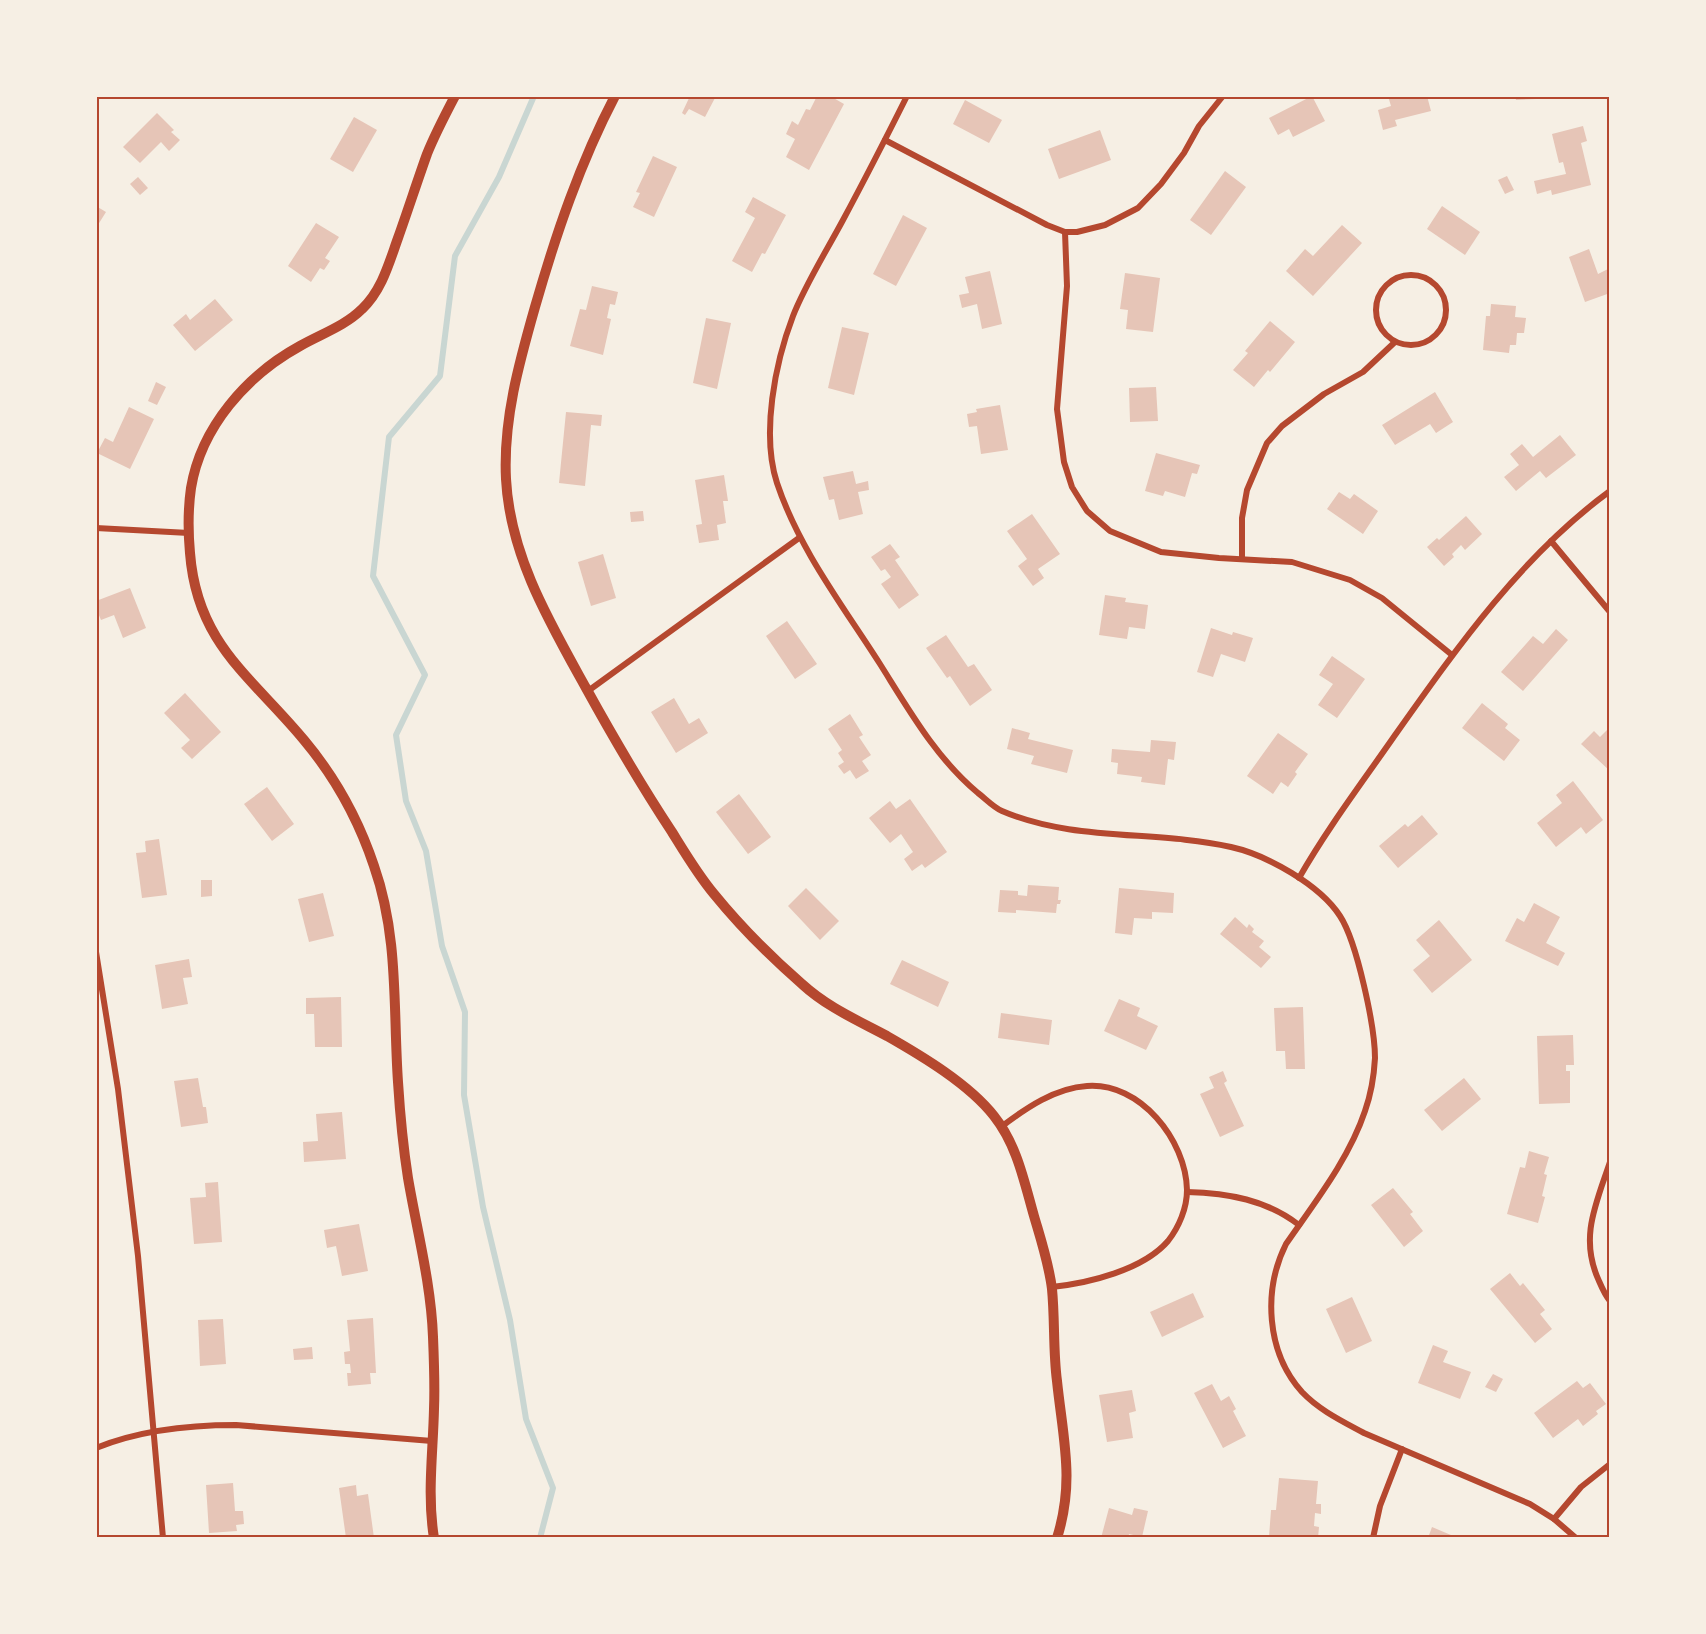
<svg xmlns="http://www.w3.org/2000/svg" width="1706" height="1634" font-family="Roboto,sans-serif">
<rect width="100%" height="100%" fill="#f6efe4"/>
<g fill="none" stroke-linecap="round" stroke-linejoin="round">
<polyline stroke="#c9d6d2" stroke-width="6" points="534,96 499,177 455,256 440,376 389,437 373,576 425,675 396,735 406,801 426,851 442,946 465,1012 464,1095 483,1207 510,1320 526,1419 553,1488 540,1538"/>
</g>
<g fill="#e6c5b7">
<polygon points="690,96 716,96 705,117 689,109 685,115 682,113"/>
<polygon points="817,96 830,96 844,104 809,170 786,157 795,139 786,134 792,121 798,125 806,109 810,110"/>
<polygon points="1312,96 1325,121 1293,137 1289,129 1278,135 1269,118"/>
<polygon points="1388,96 1427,96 1431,111 1395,120 1397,126 1383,130 1378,110 1391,106"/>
<polygon points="1515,96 1535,96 1536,99 1516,100"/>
<polygon points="965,100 1002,120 989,143 953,124"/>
<polygon points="157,113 174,130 171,132 180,140 169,151 161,142 140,163 123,147"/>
<polygon points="354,117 377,130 353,172 330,159"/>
<polygon points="1583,126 1587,141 1581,143 1591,185 1552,195 1551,190 1537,194 1534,181 1566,174 1563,162 1559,163 1552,134"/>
<polygon points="1100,130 1111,160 1059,179 1048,149"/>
<polygon points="653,156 677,167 654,217 633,207 640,193 636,192"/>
<polygon points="1225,171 1246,187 1211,235 1190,220"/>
<polygon points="1507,176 1514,190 1505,194 1498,180"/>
<polygon points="138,177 148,188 140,195 130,184"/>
<polygon points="753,197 786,215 765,254 762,253 752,272 732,261 755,218 745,212"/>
<polygon points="96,206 106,212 96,228"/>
<polygon points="1442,206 1480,232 1465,255 1427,229"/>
<polygon points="903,215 927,228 896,286 873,274"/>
<polygon points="316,223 339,237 325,258 330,261 324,270 320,268 311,282 288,266"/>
<polygon points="1342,225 1362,243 1313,296 1286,271 1305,249 1313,256"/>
<polygon points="1589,249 1598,274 1610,268 1610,293 1585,302 1569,257"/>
<polygon points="990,271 1002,324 982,329 977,304 962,308 959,295 969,293 965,277"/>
<polygon points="1125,273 1160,278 1153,332 1126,329 1128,310 1120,309"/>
<polygon points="592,286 618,292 615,305 610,304 607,318 611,319 603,355 570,346 580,309 586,310"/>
<polygon points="215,299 233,320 195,351 173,325 186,314 190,320"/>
<polygon points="1491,304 1516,306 1515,317 1526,318 1524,333 1517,333 1516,345 1510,345 1509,353 1483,350 1486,316 1490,316"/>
<polygon points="706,318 731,323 717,389 693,383"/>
<polygon points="1270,321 1295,342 1270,372 1268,370 1254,387 1233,370 1248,353 1245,351"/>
<polygon points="842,327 869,333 854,395 828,388"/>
<polygon points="156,382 166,387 157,405 148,401"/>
<polygon points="1156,387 1158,421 1130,422 1129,388"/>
<polygon points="1435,392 1453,422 1436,433 1430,424 1395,445 1382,425"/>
<polygon points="1000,405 1008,450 981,454 977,426 969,427 967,414 977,412 976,409"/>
<polygon points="129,407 154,419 130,469 97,453 105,438 113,442"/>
<polygon points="566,412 602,415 601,426 591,425 585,486 559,483"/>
<polygon points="1560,435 1576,455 1546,478 1540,471 1516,491 1504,477 1519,465 1510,454 1522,444 1533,457"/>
<polygon points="1156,453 1200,465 1197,474 1192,473 1185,497 1165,491 1163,496 1145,491"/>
<polygon points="853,471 856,484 868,481 869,490 858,492 863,514 839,520 834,499 829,500 823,477"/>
<polygon points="724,475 728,501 723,501 726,523 717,525 719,540 699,543 696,525 702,524 695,480"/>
<polygon points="1339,492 1350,499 1354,494 1378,511 1363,534 1327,509"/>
<polygon points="643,511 644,521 631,522 630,512"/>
<polygon points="1032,514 1060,554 1038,569 1044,578 1033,586 1018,566 1027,559 1007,531"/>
<polygon points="1466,516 1482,534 1465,550 1461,545 1452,554 1454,557 1444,566 1427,547 1437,538 1439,540"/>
<polygon points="890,544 900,557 895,560 919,595 899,609 881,584 891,577 885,569 881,571 871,557"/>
<polygon points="603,554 616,598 591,606 578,562"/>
<polygon points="130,588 146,628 123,638 114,615 101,620 96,608 96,601"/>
<polygon points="1105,595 1126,598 1125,602 1148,605 1145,629 1129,627 1127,639 1099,635"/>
<polygon points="787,621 817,664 795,679 766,636"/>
<polygon points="1211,628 1232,635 1233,632 1253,638 1245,662 1221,654 1213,677 1197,672"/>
<polygon points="1556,629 1568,640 1523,691 1501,672 1533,636 1543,644"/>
<polygon points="946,635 968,667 974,664 992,690 970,706 950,676 947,678 926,648"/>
<polygon points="1332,656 1365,679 1337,718 1318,705 1333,684 1319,675"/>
<polygon points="185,693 221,732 192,759 181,748 190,740 164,713"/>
<polygon points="674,698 689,724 699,718 708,733 676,753 651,712"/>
<polygon points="1482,703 1508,724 1505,728 1520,740 1504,761 1462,728"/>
<polygon points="850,714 863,735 859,737 871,755 862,761 869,771 856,779 850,770 844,774 838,766 844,762 838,753 842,750 828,729"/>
<polygon points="1610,727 1610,771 1581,744 1594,731 1600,737"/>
<polygon points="1012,728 1030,733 1028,739 1073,750 1067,773 1031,764 1034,756 1007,749"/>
<polygon points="1278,733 1308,754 1295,772 1297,774 1288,787 1281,782 1273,794 1247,776"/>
<polygon points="1151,740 1176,742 1174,760 1168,759 1165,785 1141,782 1142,777 1117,774 1118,763 1111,762 1112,749 1150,752"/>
<polygon points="1573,781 1603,820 1586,834 1581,827 1556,847 1537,823 1562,803 1556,795"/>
<polygon points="267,787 294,824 272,841 244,804"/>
<polygon points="739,794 771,837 748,854 716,812"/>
<polygon points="910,799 947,852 925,868 922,864 912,871 904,859 913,852 901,834 890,843 869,818 890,801 896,809"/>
<polygon points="1422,815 1438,834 1398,868 1379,846 1405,824 1408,827"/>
<polygon points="159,839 167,895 142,898 136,853 146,852 145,841"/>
<polygon points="201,880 212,880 212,896 201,897"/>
<polygon points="1028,885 1059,887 1058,900 1061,900 1060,904 1057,904 1056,913 1016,910 1016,913 998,912 1000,890 1018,891 1018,895 1027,896"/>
<polygon points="806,888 839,921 820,940 788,906"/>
<polygon points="1119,888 1174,893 1173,913 1152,912 1152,919 1134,918 1132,935 1115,933"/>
<polygon points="323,893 334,936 309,942 298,899"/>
<polygon points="1534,903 1560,917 1546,943 1565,953 1558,966 1505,941 1517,918 1524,922"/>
<polygon points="1235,917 1247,928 1249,924 1254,929 1252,932 1264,941 1259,947 1271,957 1261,968 1220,934"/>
<polygon points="1439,920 1472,960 1432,993 1413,970 1430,956 1416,940"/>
<polygon points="189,959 192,977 183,978 188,1004 162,1009 155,965"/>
<polygon points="902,960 949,982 938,1007 890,984"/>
<polygon points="341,997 342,1047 315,1047 314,1014 306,1014 306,998"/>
<polygon points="1119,999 1140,1008 1137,1016 1158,1026 1146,1050 1104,1031"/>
<polygon points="1303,1007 1305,1069 1286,1069 1285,1051 1276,1051 1274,1008"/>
<polygon points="1001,1013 1052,1020 1049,1045 998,1038"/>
<polygon points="1573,1035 1574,1065 1566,1065 1566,1071 1570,1071 1570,1103 1539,1104 1537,1036"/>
<polygon points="1223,1071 1227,1081 1224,1083 1244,1126 1220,1137 1200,1094 1214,1088 1209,1077"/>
<polygon points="198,1078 203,1107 206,1107 208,1123 181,1127 174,1081"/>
<polygon points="1464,1078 1481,1099 1442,1131 1424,1110"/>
<polygon points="342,1112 346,1159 304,1162 303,1142 318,1141 316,1114"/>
<polygon points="1529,1151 1549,1157 1544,1174 1547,1175 1542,1196 1545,1197 1538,1223 1507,1214 1520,1167 1525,1168"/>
<polygon points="218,1182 222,1242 194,1244 190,1198 206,1197 205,1183"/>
<polygon points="1393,1188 1413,1212 1410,1214 1423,1231 1404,1247 1371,1205"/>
<polygon points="359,1224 368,1271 342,1276 336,1246 327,1248 324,1230"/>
<polygon points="1510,1273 1520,1286 1523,1283 1545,1310 1540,1314 1552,1329 1535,1343 1490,1289"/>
<polygon points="1193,1293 1204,1317 1162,1337 1150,1312"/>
<polygon points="1352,1297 1372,1341 1346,1353 1326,1309"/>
<polygon points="373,1318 376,1373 370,1373 371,1384 348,1386 347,1373 351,1373 350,1364 345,1364 344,1352 350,1351 347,1320"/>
<polygon points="223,1319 226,1364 200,1366 198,1320"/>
<polygon points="1433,1345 1448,1351 1443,1362 1471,1372 1460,1399 1418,1383"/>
<polygon points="312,1347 313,1359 294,1360 293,1349"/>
<polygon points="1493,1374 1503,1379 1496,1392 1485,1387"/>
<polygon points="1577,1381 1583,1388 1590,1383 1606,1404 1596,1411 1598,1414 1583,1426 1578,1419 1553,1438 1534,1413"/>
<polygon points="1212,1384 1221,1401 1229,1396 1236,1409 1233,1411 1246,1436 1223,1448 1194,1393"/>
<polygon points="1132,1390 1136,1411 1129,1413 1133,1438 1107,1442 1099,1395"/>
<polygon points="1279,1478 1318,1481 1316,1504 1321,1504 1321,1514 1315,1513 1314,1526 1319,1527 1318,1538 1269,1537 1271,1510 1276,1510"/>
<polygon points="233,1483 235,1511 243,1511 244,1524 236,1525 237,1531 209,1533 206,1485"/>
<polygon points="356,1485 357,1496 368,1494 374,1538 346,1538 339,1488"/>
<polygon points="1109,1508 1132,1515 1134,1508 1148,1511 1142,1537 1129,1534 1128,1538 1101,1538"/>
<polygon points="1432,1527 1458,1538 1428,1538"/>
</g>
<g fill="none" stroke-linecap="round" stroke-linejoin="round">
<g stroke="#b5482f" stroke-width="6">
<path d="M 907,96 C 886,138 865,179 843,220 C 827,250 805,285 793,316 C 775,363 761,434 777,483 C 799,549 843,606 880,664 C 909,710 936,758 978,793 C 986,799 993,807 1002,811 C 1074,842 1156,830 1231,847 C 1267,855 1320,885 1340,916 C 1357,942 1375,1027 1375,1058 C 1374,1076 1371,1094 1365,1111 C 1349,1159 1315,1202 1286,1244 C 1263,1290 1266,1352 1302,1392 C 1319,1410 1342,1421 1364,1433 L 1530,1504 L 1554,1519 L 1576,1538"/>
<polyline points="885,140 1047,225 1065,232 1077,232 1105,225 1138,208 1161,184 1184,153 1199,126 1223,96"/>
<polyline points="1065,232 1067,286 1057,409 1064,462 1072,487 1087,511 1110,531 1161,552 1219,558 1292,562 1350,580 1382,598 1452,655"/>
<circle cx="1411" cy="310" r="35"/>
<polyline points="96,528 189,533"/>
<polyline points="1551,541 1610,612"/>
<polyline points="1242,558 1242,518 1247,490 1267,443 1282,426 1324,394 1363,372 1395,342"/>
<polyline points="588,691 799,538"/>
<path d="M 1299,878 C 1327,829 1361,784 1393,738 C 1456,649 1521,556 1610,491"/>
<polyline points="96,952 118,1089 138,1256 163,1538"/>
<path d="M 1001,1127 C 1026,1108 1055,1088 1087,1086 C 1140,1082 1186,1140 1187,1190 C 1187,1208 1179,1227 1168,1241 C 1143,1270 1089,1283 1052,1287"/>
<path d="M 1610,1162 C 1596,1204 1579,1238 1599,1281 C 1602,1288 1605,1295 1610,1301"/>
<path d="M 1187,1192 C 1228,1193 1267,1200 1299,1225"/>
<path d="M 96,1448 C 140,1430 190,1425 236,1425 L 432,1441"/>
<polyline points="1554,1519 1581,1487 1610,1464"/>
<polyline points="1373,1538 1380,1506 1402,1449"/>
</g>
<g stroke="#b5482f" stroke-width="10">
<path d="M 615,96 C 580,163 556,234 535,307 C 519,363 503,420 506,479 C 510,556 550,623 586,688 C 613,737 641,785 672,832 C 685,853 698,875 714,894 C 740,926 771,957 802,984 C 827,1007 857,1020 887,1036 C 922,1056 969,1084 994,1116 C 1017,1145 1024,1181 1034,1216 C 1041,1240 1049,1264 1052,1289 C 1055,1320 1053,1351 1057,1381 C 1063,1439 1075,1481 1057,1538"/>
<path d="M 434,1538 C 427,1495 433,1453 434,1409 C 435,1385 434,1361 433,1337 C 431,1283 417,1231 408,1178 C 403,1146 400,1114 398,1082 C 393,1009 399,937 374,866 C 359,821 335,777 304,740 C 251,676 197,644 190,553 C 188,531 188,509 191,488 C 201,427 247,375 300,346 C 321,334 345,326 362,309 C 382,290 389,263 398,238 C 408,210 417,182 427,154 C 435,134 445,115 455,96"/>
</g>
</g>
<rect width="1706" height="1634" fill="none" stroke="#f6efe4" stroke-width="195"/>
<rect x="98" y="98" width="1510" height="1438" fill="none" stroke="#b5482f" stroke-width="2"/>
</svg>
